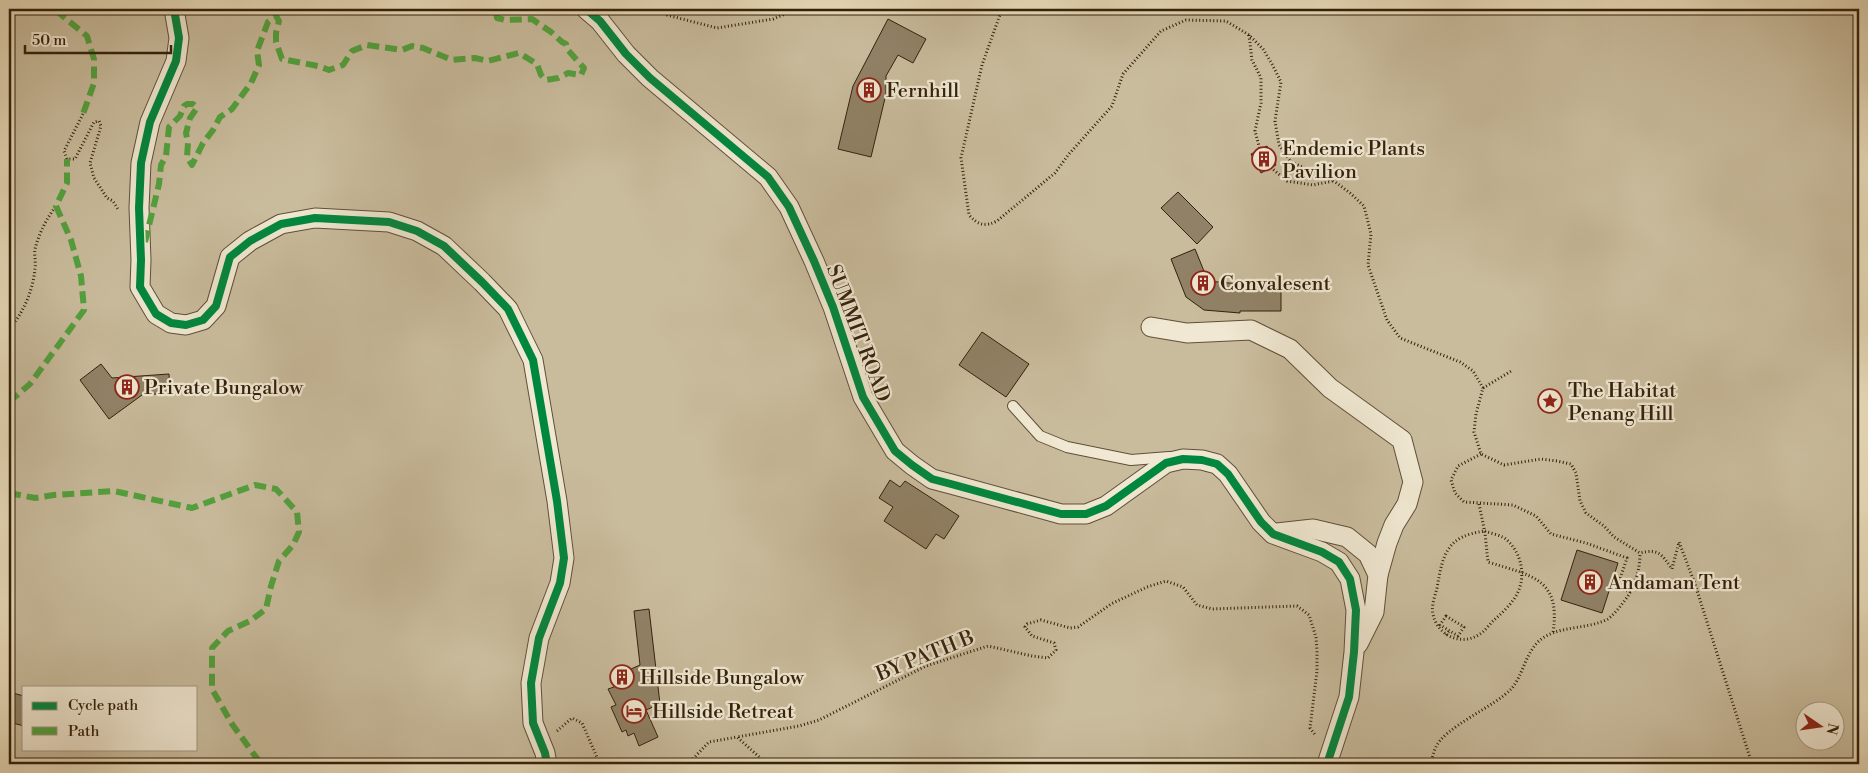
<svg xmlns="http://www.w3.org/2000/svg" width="1868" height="773" font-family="'Libre Bodoni',serif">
<rect width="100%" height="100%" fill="#e8dcba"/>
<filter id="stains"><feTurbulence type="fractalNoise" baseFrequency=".004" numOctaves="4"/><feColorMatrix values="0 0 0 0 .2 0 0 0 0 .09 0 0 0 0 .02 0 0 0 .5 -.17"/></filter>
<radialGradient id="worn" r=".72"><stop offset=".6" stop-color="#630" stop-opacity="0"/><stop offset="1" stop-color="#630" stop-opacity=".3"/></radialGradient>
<path fill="#c9bc9d" stroke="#7e6e55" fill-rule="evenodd" d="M 9,9 L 1859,9 L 1859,764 L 9,764 ZM 24,687 L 196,687 L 196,749 L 24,749 ZM 1806,710 L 1836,710 L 1836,740 L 1806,740 Z"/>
<g fill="#918267" stroke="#33200d">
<polygon points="888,19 926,39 913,63 898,55 886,76 886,94 871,157 838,149 853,86"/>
<polygon points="1267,146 1276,165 1261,173 1251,154"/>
<polygon points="1178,192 1213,227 1197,244 1161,208"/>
<polygon points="1195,249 1208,281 1240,284 1281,285 1281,311 1240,311 1240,313 1204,310 1186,297 1171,259"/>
<polygon points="982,332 1029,364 1006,397 959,365"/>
<polygon points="101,364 112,378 169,374 170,393 142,395 109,419 80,380"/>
<polygon points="890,480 900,487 905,481 959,516 944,539 936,534 926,549 884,521 893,507 879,498"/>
<polygon points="1577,550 1618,563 1602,613 1561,600"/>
<polygon points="649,609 660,704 646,710 658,737 639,746 634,733 628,736 626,730 622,732 611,707 616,705 608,689 614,687 611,678 640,665 634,611"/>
<polygon points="9,692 24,696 24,726 9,722"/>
</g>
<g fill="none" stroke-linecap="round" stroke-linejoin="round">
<g stroke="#604f38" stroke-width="12">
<polyline id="lane" points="1013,406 1040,436 1067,447 1131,460 1169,457"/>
</g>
<g stroke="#604f38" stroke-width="21">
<g id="street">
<polyline points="174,9 179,38 176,61 150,122 141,163 139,208 141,260 140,287 156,314 171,323 186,325 203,320 216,306 230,257 250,241 281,224 315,218 389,222 417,231 444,246 482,282 508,309 533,360 557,501 564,558 560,583 539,638 531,683 533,723 545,753 547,764"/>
<polyline points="586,9 600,21 626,54 650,78 768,177 789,207 814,261 833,307 863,397 895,451 912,465 932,479 951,484 1061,514 1086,514 1106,506 1166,463 1183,459 1202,460 1217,464 1228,474 1261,522 1273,534 1322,552 1339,562 1350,579 1356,610 1354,652 1349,697 1327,764"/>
<polyline points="1151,327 1187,333 1251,330 1290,349 1330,388 1402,440 1413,482 1407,504 1394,525 1387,543 1378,575"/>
<polyline points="1277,533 1313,529 1347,537 1368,554 1378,575 1374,612 1358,644"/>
</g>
</g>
<g stroke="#33200d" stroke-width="3" stroke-dasharray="1 2.5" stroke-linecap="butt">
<polyline points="658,9 667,15 717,28 773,19 797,9"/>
<path d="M 1002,9 L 982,65 L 961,158 L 969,215 C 978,225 985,227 997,221 L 1055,173 L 1069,154 L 1112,106 L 1123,74 L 1161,31 L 1186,20 L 1226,21 L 1249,35 L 1263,49 L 1272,64 L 1281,82 L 1275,121 L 1279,145 L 1291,162 L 1334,181 L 1350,193 L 1364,206 L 1371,234 L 1368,265 L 1387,320 L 1400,338 L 1460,362 L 1473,371 L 1483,388 L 1476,414 L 1474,432 L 1481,454 L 1504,465 L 1541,459 L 1557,461 L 1571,464 L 1576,473 L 1580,501 L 1586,513 L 1604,526 L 1614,537 L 1640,553 C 1659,548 1662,555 1672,569 L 1679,542 L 1695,584 L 1752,764"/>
<polyline points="1249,35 1252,60 1261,78 1261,103 1255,131 1263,161 1287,181 1313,185 1333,181"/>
<polyline points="83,114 64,151 67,159 75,159 94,122 99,121 101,126 90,163 94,178 107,198 113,201 119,211"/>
<path d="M 9,324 L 14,323 C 26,307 33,288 35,269 C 36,262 34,255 35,249 C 39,233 47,218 56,206"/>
<polyline points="1483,388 1513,370"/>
<polyline points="1481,454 1458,466 1451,480 1455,493 1464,502 1513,505 1536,516 1551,534 1586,543 1627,558 1617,588 1631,592"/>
<path d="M 1479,504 L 1485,533 L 1488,562 C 1532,576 1561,578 1553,633"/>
<polygon points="1446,616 1464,627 1458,636 1440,625"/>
<polyline points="1446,635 1449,631"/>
<polyline points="557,731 572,718 582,723 600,764"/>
<polyline points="688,764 709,742 737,737"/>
<polyline points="767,764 737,737 799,726 819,720 926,666 988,646 1032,656 1048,658 1056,650 1054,643 1032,636 1025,627 1027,624 1041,620 1070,628 1078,627 1111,604 1147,587 1166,581 1183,587 1197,605 1212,609 1297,606 1309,615 1316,637 1317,651 1317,671 1310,728 1316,736"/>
<path d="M 1431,764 C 1432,759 1433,754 1435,749 C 1443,727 1495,707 1512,688 C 1523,675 1525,654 1539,641 C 1557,625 1587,630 1608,619 C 1616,613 1622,604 1628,596 C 1636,583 1640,568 1640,553"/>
</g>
<use href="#lane" stroke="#f0e8d2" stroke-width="10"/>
<use href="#street" stroke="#f0e8d2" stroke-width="19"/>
<path stroke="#33200d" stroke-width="3" stroke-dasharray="1 2.5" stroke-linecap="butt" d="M 1485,531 C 1492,534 1502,535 1507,540 C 1521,553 1526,574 1518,592 C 1513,603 1502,613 1493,621 C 1489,625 1485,631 1480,634 C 1461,647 1437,635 1433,614 C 1431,606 1435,596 1437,588 C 1443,553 1447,536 1485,531 Z"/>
<g stroke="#52a23e" stroke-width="6" stroke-dasharray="12 6" stroke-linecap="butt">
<polyline points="58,9 59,13 87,36 94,59 94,83 83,114"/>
<polyline points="145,242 159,184 161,165 166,156 169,127 180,116 184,106 187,104 193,104 197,108 190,118 186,133 188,143 187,157 192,165 203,143 213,130 220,117 232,109 251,83 259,65 257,51 260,43 268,22 276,16 279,21 276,33 276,42 282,59 318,66 329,70 343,65 352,51 367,45 402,50 412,46 423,48 452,60 475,58 488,61 519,53 537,64 541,75 546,80 558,78 568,73 581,75 584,68 567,49 566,44 562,42 551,32 532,19 505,20 497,18 496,12 500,9"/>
<polyline points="9,402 30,384 84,310 81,276 71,240 56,206 67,183 67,159"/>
<polyline points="9,493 35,498 54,495 114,491 192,508 255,485 276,489 297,512 299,532 293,545 279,561 271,586 266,609 250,621 228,631 212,648 212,689 232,724 261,764"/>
</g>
<g stroke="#f0e8d2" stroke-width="11">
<g id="cycleway">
<polyline points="174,9 179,38 176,61 150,122 141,163 139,208 141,260 140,287 156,314 171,323 186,325 203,320 216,306 230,257 250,241 281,224 315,218 389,222 417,231 444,246 482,282 508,309 533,360 557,501 564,558 560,583 539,638 531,683 533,723 545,753 547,764"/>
<polyline points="586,9 600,21 626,54 650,78 768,177 789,207 814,261 833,307 863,397 895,451 912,465 932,479 951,484 1061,514 1086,514 1106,506 1166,463 1183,459 1202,460 1217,464 1228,474 1261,522 1273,534 1322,552 1339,562 1350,579 1356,610 1354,652 1349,697 1327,764"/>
</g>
</g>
<use href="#cycleway" stroke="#00873e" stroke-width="8"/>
</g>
<defs>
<g id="building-ring" transform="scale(1.25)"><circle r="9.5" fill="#f0e8d2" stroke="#8f2418" stroke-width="1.5"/><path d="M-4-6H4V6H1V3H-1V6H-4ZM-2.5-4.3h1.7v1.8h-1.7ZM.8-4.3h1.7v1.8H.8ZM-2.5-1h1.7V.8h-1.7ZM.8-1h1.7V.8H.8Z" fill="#8f2418"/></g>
<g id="sight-ring" transform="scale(1.25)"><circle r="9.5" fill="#f0e8d2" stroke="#8f2418" stroke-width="1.5"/><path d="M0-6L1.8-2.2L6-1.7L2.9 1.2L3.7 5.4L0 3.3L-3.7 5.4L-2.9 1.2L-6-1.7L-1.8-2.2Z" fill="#8f2418"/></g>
<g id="hotel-ring" transform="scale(1.25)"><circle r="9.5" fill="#f0e8d2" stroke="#8f2418" stroke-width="1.5"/><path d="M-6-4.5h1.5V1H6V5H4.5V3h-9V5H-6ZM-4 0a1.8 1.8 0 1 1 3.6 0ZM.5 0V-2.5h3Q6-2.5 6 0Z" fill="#8f2418"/></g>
</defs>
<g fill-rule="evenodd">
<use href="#building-ring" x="869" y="90"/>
<use href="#building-ring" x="1264" y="159"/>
<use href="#building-ring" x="1203" y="283"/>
<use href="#building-ring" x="127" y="387"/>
<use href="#sight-ring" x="1550" y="401"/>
<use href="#building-ring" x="1590" y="582"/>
<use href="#building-ring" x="622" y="677"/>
<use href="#hotel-ring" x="634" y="711"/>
</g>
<g text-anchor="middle" stroke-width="4.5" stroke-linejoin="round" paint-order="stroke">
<g font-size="20" fill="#33200d" stroke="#f0e8d2" text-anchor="start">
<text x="886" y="97">Fernhill</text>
<text x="1282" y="155">Endemic Plants<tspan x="1282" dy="23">Pavilion</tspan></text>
<text x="1220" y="290">Convalesent</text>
<text x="144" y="394">Private Bungalow</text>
<text x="1568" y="397">The Habitat<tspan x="1568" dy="23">Penang Hill</tspan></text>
<text x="1608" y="589">Andaman Tent</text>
<text x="640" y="684">Hillside Bungalow</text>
<text x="652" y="718">Hillside Retreat</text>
</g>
<g font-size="20" fill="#33200d" stroke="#f0e8d2">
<text transform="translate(859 333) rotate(69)" y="7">SUMMIT ROAD</text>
<text transform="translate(925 655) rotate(-22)" y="7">BY PATH B</text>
</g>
</g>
<rect width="1868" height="773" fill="none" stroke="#e8dcba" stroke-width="30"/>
<rect x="10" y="10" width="1848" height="753" fill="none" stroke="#33200d" stroke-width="2.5"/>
<rect x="15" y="15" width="1838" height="743" fill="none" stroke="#33200d"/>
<rect x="22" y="686" width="175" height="65" fill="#f0e8d2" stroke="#a49883"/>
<rect x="32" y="702" width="25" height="8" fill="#00873e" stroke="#a49883"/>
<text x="68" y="710" font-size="15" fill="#33200d">Cycle path</text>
<rect x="32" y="727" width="25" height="8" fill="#52a23e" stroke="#a49883"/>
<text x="68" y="736" font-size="15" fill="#33200d">Path</text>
<g transform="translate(1820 726) rotate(103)"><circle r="24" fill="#f0e8d2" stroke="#a49883"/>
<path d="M0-4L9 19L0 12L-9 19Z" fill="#8f2418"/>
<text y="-8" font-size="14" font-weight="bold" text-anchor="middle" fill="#33200d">N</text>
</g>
<path d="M25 45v8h146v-8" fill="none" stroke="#33200d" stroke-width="2.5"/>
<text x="32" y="45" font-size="15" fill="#33200d" stroke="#f0e8d2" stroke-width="4" paint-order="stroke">50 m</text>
<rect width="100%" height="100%" filter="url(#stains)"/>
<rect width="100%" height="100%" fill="url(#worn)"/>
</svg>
